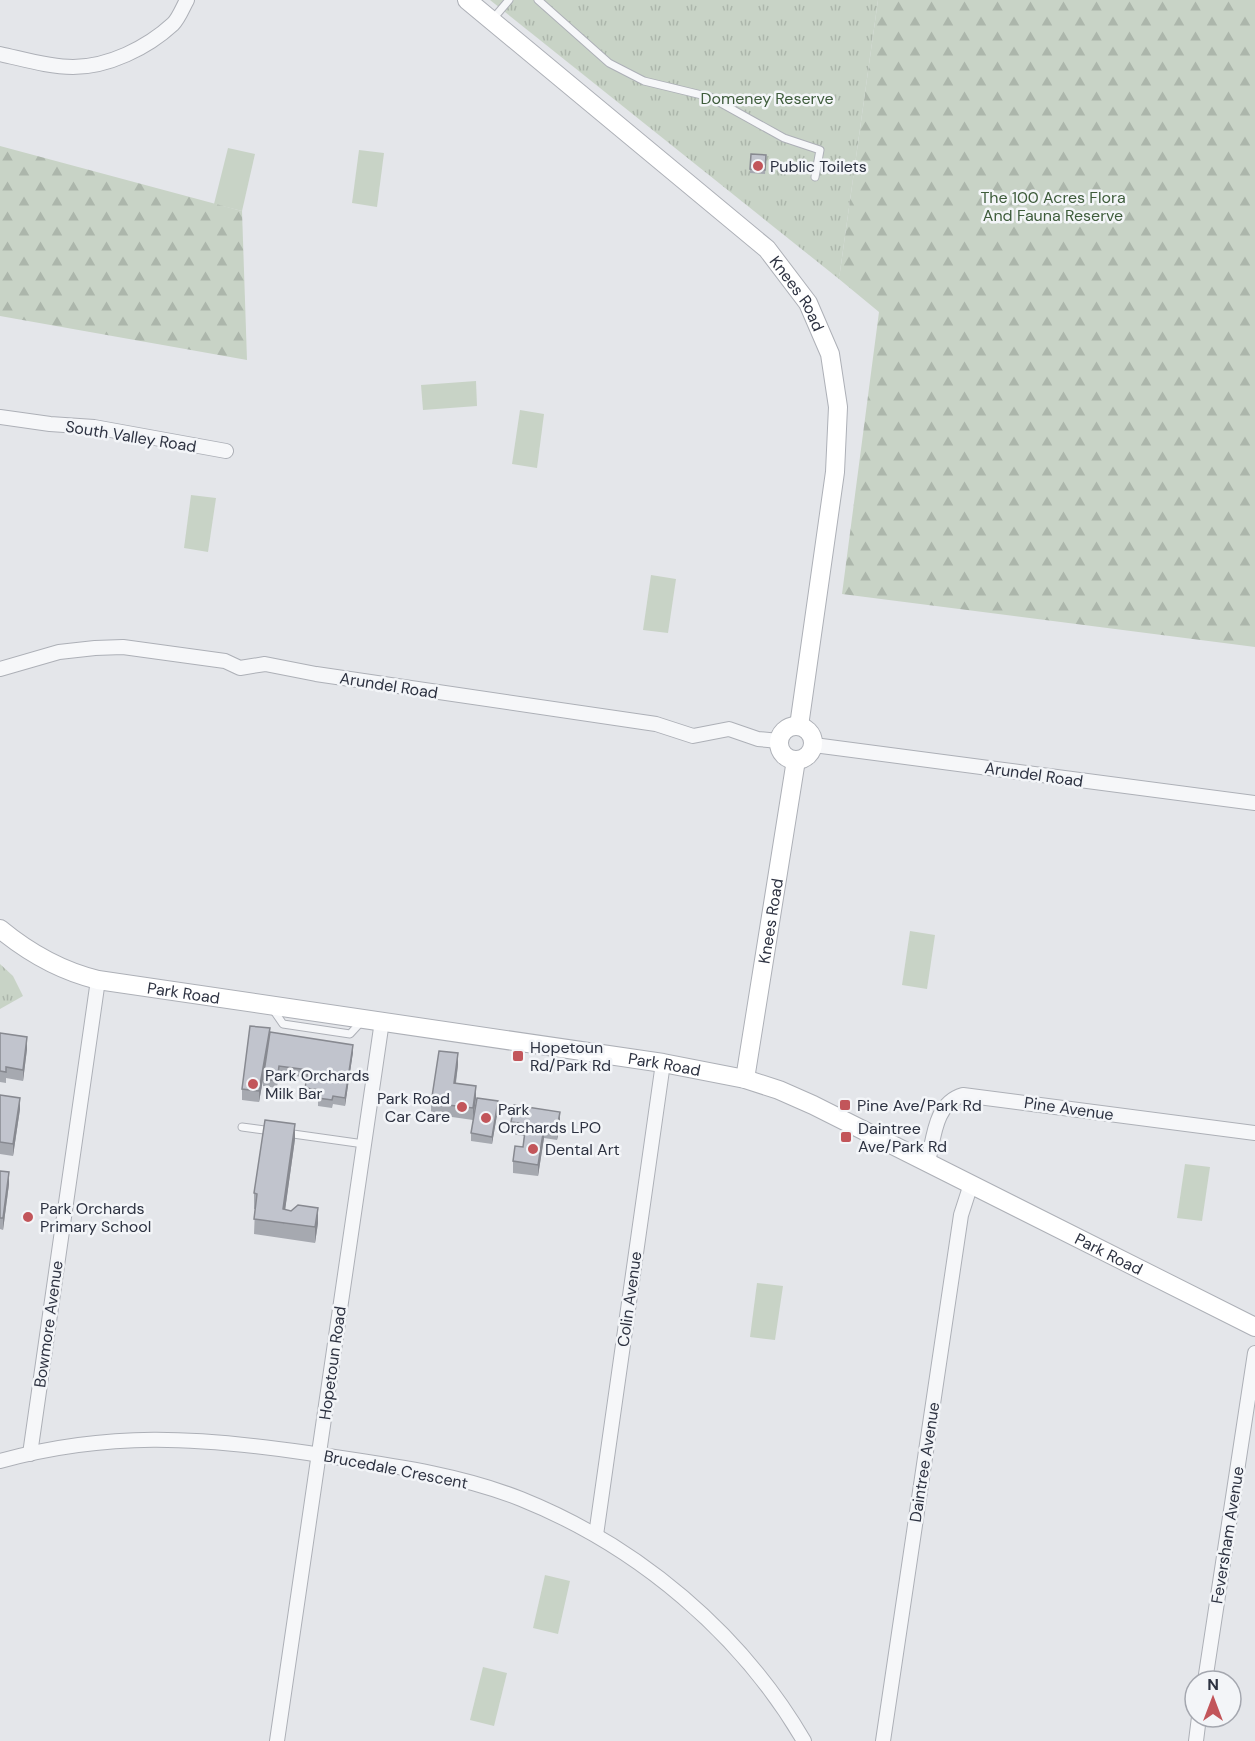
<svg xmlns="http://www.w3.org/2000/svg" width="1255" height="1741" font-family="'DM Sans',sans-serif">
<defs>
<pattern id="forest-firs" width="22" height="20" patternUnits="userSpaceOnUse" patternTransform="scale(1.5)"><rect width="22" height="20" fill="#c8d3c6"/><path d="M5 1l3.5 6h-7zM16 11l3.5 6h-7z" fill="#acb6ab"/></pattern>
<pattern id="park-tufts" width="24" height="20" patternUnits="userSpaceOnUse" patternTransform="scale(1.5)"><rect width="24" height="20" fill="#c8d3c6"/><path d="M3 7l-1-3M5 7V3M7 7l1-3M15 17l-1-3M17 17v-4M19 17l1-3" fill="none" stroke="#acb6ab"/></pattern>
</defs>
<rect width="100%" height="100%" fill="#e4e6ea"/>
<g fill="#c8d3c6">
<polygon points="228,148 255,154 242,211 214,204"/>
<polygon points="359,150 384,153 377,207 352,203"/>
<polygon points="476,381 477,406 423,410 421,385"/>
<polygon points="520,410 544,414 537,468 512,464"/>
<polygon points="191,495 216,498 208,552 184,548"/>
<polygon points="651,575 676,579 668,633 643,630"/>
<polygon points="910,931 935,935 927,989 902,985"/>
<polygon points="1185,1164 1210,1167 1202,1221 1177,1218"/>
<polygon points="757,1283 783,1286 775,1340 750,1337"/>
<polygon points="545,1575 570,1581 558,1634 533,1628"/>
<polygon points="483,1667 507,1673 494,1726 470,1720"/>
</g>
<g fill="url(#forest-firs)">
<polygon points="878,0 1255,0 1255,647 842,594 879,312 839,279"/>
<polygon points="0,146 242,211 247,360 0,316"/>
</g>
<g fill="url(#park-tufts)">
<polygon points="490,0 878,0 839,279"/>
<polygon points="0,964 13,976 23,996 0,1009"/>
</g>
<g fill="none" stroke-linecap="round" stroke-linejoin="round">
<g stroke="#adb0b7" stroke-width="9">
<g id="lane">
<polyline points="538,0 609,63 644,81 710,97 784,138 820,150 815,177"/>
<polyline points="492,20 509,0"/>
<polyline points="272,1008 283,1024 350,1034 361,1022"/>
<polyline points="242,1127 272,1131"/>
<polyline points="286,1133 364,1144"/>
</g>
</g>
<g stroke="#adb0b7" stroke-width="16">
<g id="street">
<path d="M 0,54 C 23,59 49,67 73,67 C 108,67 147,48 173,24 C 179,18 183,7 187,0"/>
<polyline points="0,417 50,424 94,427 226,451"/>
<polyline points="0,669 59,652 95,648 123,647 225,661 240,668 265,664 316,674 656,724 693,736 729,729 758,739 779,741"/>
<polyline points="814,745 1255,803"/>
<path d="M 928,1162 C 934,1137 935,1103 963,1095 L 1255,1133"/>
<polyline points="30,1454 98,980"/>
<path d="M 0,1461 C 109,1431 198,1437 308,1453 C 379,1464 453,1472 521,1499 C 638,1546 741,1633 804,1741"/>
<polyline points="596,1535 663,1063"/>
<polyline points="1205,1681 1255,1353"/>
<polyline points="277,1741 382,1021"/>
<polyline points="883,1741 961,1215 971,1184"/>
<polyline points="1196,1741 1199,1717"/>
</g>
</g>
<g stroke="#adb0b7" stroke-width="20">
<g id="secondary">
<path id="s1" d="M 467,0 L 767,249 L 808,303 L 830,354 L 838,407 L 835,472 L 799,726"/>
<circle cx="796" cy="743" r="17"/>
<path id="s2" d="M 0,929 C 29,953 61,971 98,980 L 663,1063 L 745,1079 L 779,1090 L 813,1105 L 1255,1327"/>
<path id="s3" d="M 745,1079 L 796,760"/>
</g>
</g>
<use href="#lane" stroke="#f6f7f9" stroke-width="7"/>
<use href="#street" stroke="#f6f7f9" stroke-width="14"/>
<use href="#secondary" stroke="#fff" stroke-width="18"/>
</g>
<g fill="#a6a9b0">
<polygon points="766,155 765,174 750,173 750,169"/>
<polygon points="270,1032 353,1052 345,1106 333,1104 332,1108 318,1106 318,1097 305,1096 307,1078 279,1073 277,1088 263,1086 263,1080 259,1102 242,1100 242,1089"/>
<polygon points="0,1033 27,1049 23,1081 6,1078 6,1083 0,1082"/>
<polygon points="458,1065 456,1083 476,1098 473,1120 431,1114 431,1103"/>
<polygon points="0,1095 20,1109 13,1156 0,1154"/>
<polygon points="498,1109 492,1144 471,1141 471,1133"/>
<polygon points="511,1122 560,1124 557,1140 544,1138 538,1176 513,1173 513,1161 523,1147 524,1136 511,1134"/>
<polygon points="295,1139 285,1210 318,1223 315,1243 254,1234 255,1209 254,1209 254,1193"/>
<polygon points="0,1171 9,1184 3,1230 0,1229"/>
</g>
<g fill="#878990">
<polygon points="270,1028 270,1040 259,1102 259,1091"/>
<polygon points="27,1037 27,1049 23,1081 23,1070"/>
<polygon points="353,1045 353,1052 345,1106 345,1098"/>
<polygon points="458,1053 458,1065 454,1095 454,1083"/>
<polygon points="476,1086 476,1098 473,1120 473,1108"/>
<polygon points="20,1098 20,1109 13,1156 13,1144"/>
<polygon points="498,1101 498,1109 492,1144 492,1137"/>
<polygon points="560,1112 560,1124 557,1140 557,1128"/>
<polygon points="295,1124 295,1139 283,1225 283,1209"/>
<polygon points="544,1127 544,1138 538,1176 538,1165"/>
<polygon points="9,1172 9,1184 3,1230 3,1218"/>
<polygon points="318,1208 318,1223 315,1243 315,1227"/>
</g>
<g fill="#c1c4cd" stroke="#878990" stroke-width="1.5">
<polygon points="751,154 766,155 765,170 750,169"/>
<polygon points="250,1026 270,1028 259,1091 242,1089"/>
<polygon points="270,1032 353,1045 345,1098 333,1096 332,1100 318,1098 319,1090 305,1088 308,1070 279,1066 277,1081 263,1079"/>
<polygon points="0,1033 27,1037 23,1070 6,1067 6,1072 0,1071"/>
<polygon points="439,1051 458,1053 454,1083 476,1086 473,1108 431,1103"/>
<polygon points="0,1095 20,1098 13,1144 0,1142"/>
<polygon points="477,1098 498,1101 492,1137 471,1133"/>
<polygon points="514,1105 560,1112 557,1128 544,1127 538,1165 513,1161 515,1146 523,1147 526,1124 511,1122"/>
<polygon points="265,1120 295,1124 283,1209 291,1211 298,1205 318,1208 315,1227 254,1219 257,1194 254,1193"/>
<polygon points="0,1171 9,1172 3,1218 0,1218"/>
</g>
<g fill="#c2555a" stroke="#f3f5f8" stroke-width="2">
<circle cx="758" cy="166" r="6"/>
<rect x="512" y="1050" width="12" height="12" rx="3"/>
<circle cx="253" cy="1084" r="6"/>
<rect x="839" y="1099" width="12" height="12" rx="3"/>
<circle cx="462" cy="1107" r="6"/>
<circle cx="486" cy="1118" r="6"/>
<rect x="840" y="1131" width="12" height="12" rx="3"/>
<circle cx="533" cy="1149" r="6"/>
<circle cx="28" cy="1217" r="6"/>
</g>
<g text-anchor="middle" stroke-width="5" stroke-linejoin="round" paint-order="stroke">
<g font-size="16" fill="#3e5c3b" stroke="#f3f5f8">
<text x="767" y="104">Domeney Reserve</text>
<text x="1053" y="203">The 100 Acres Flora<tspan x="1053" dy="18">And Fauna Reserve</tspan></text>
</g>
<g font-size="16" fill="#2d3241" stroke="#f3f5f8" text-anchor="start">
<text x="770" y="172">Public Toilets</text>
<text x="530" y="1053">Hopetoun<tspan x="530" dy="18">Rd/Park Rd</tspan></text>
<text x="265" y="1081">Park Orchards<tspan x="265" dy="18">Milk Bar</tspan></text>
<text x="450" y="1104" text-anchor="end">Park Road<tspan x="450" dy="18">Car Care</tspan></text>
<text x="857" y="1111">Pine Ave/Park Rd</text>
<text x="498" y="1115">Park<tspan x="498" dy="18">Orchards LPO</tspan></text>
<text x="858" y="1134">Daintree<tspan x="858" dy="18">Ave/Park Rd</tspan></text>
<text x="545" y="1155">Dental Art</text>
<text x="40" y="1214">Park Orchards<tspan x="40" dy="18">Primary School</tspan></text>
</g>
<g font-size="16" fill="#2d3241" stroke="#f3f5f8">
<text dy="6" stroke="none"><textPath href="#s1" startOffset="444">Knees Road</textPath></text>
<text transform="translate(131 436) rotate(9)" y="6">South Valley Road</text>
<text transform="translate(389 685) rotate(9)" y="6">Arundel Road</text>
<text transform="translate(1034 774) rotate(8)" y="6">Arundel Road</text>
<text dy="6" stroke="none"><textPath href="#s3" startOffset="160">Knees Road</textPath></text>
<text dy="6" stroke="none"><textPath href="#s2" startOffset="198">Park Road</textPath></text>
<text dy="6" stroke="none"><textPath href="#s2" startOffset="684">Park Road</textPath></text>
<text transform="translate(1069 1108) rotate(8)" y="6">Pine Avenue</text>
<text dy="6" stroke="none"><textPath href="#s2" startOffset="1170">Park Road</textPath></text>
<text transform="translate(629 1299) rotate(-82)" y="6">Colin Avenue</text>
<text transform="translate(48 1324) rotate(-82)" y="6">Bowmore Avenue</text>
<text transform="translate(332 1363) rotate(-82)" y="6">Hopetoun Road</text>
<text transform="translate(924 1462) rotate(-81)" y="6">Daintree Avenue</text>
<text transform="translate(396 1469) rotate(11)" y="6">Brucedale Crescent</text>
<text transform="translate(1227 1535) rotate(-81)" y="6">Feversham Avenue</text>
</g>
</g>
<g transform="translate(1213 1699)"><circle r="28" fill="#f3f5f8" stroke="#a4a7af" stroke-width="1.5"/>
<path d="M0-4.5L10 22L0 15L-10 22Z" fill="#c2555a"/>
<text y="-9" font-size="16" font-weight="bold" text-anchor="middle" fill="#2d3241">N</text>
</g>
</svg>
